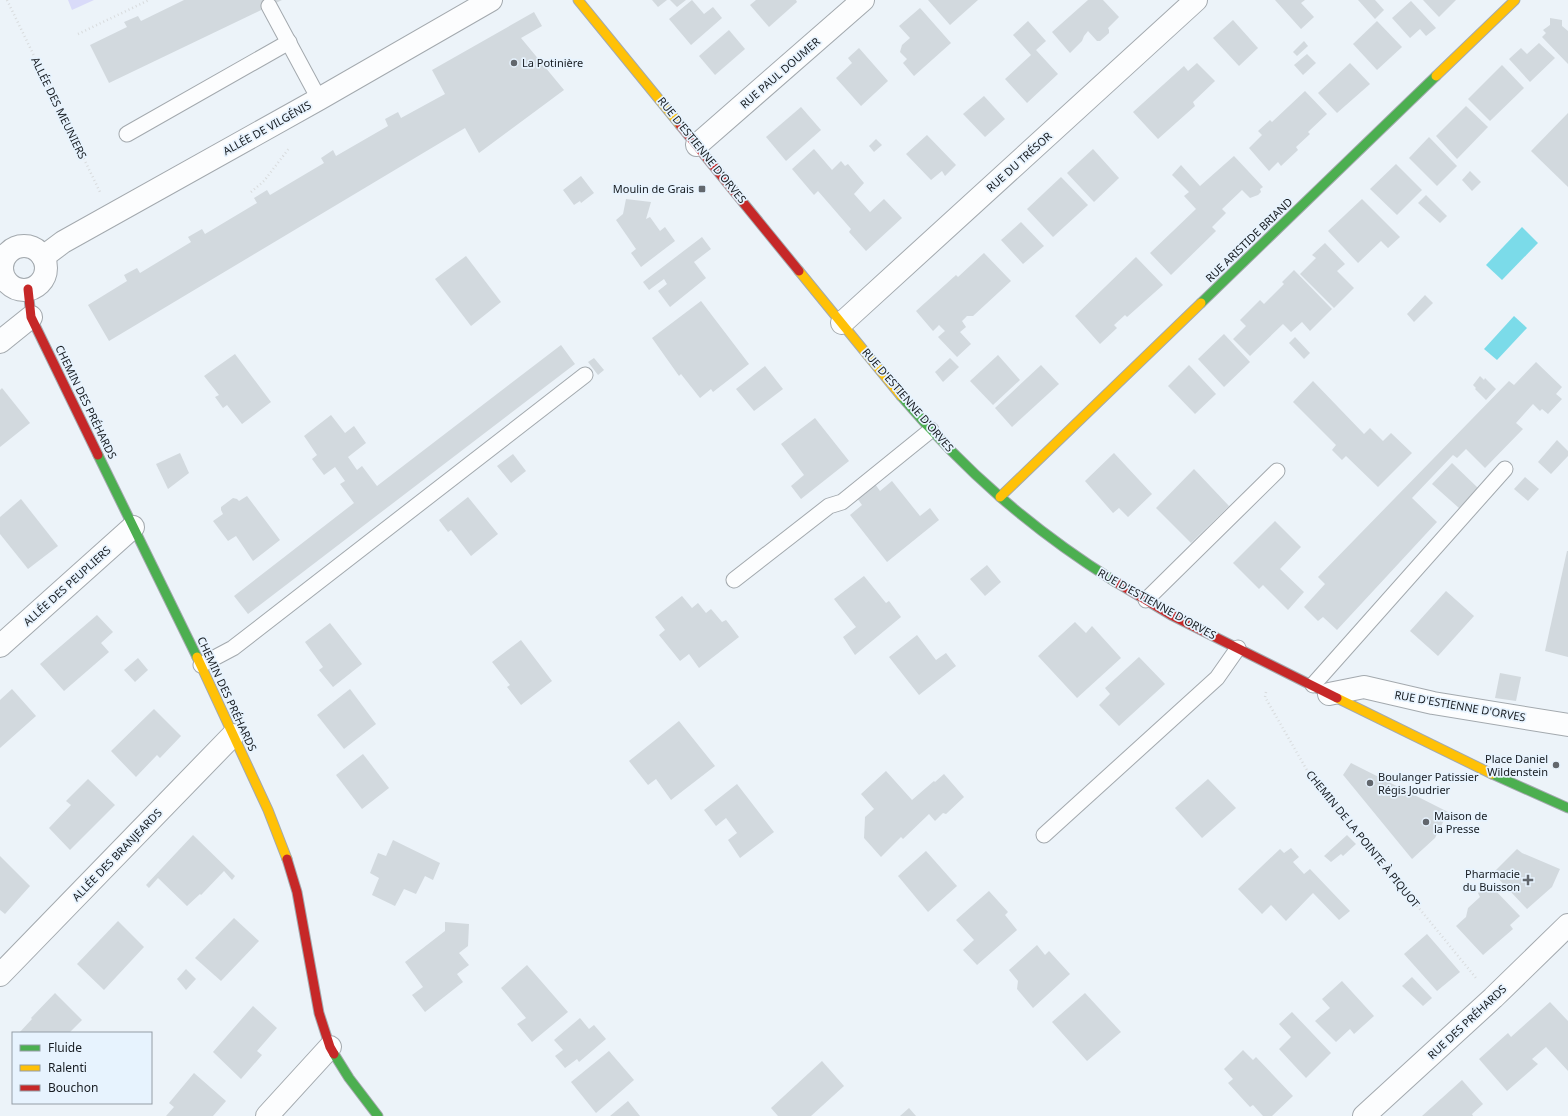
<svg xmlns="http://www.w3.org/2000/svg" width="1568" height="1116" font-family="'Noto Sans',sans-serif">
<rect width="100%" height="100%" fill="#ecf3f9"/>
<polygon fill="#d9dbf9" points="68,0 94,0 72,10"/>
<g fill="#7bdbe9">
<polygon points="1522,227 1538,243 1502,280 1486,265"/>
<polygon points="1514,316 1527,328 1497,360 1484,349"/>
</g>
<g fill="#d2d9de">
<polygon points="184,0 282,0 109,83 90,45 127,27 124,22 138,16 141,21"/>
<polygon points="652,0 667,0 658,7"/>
<polygon points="670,0 686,0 677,7"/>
<polygon points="692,0 704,14 713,7 722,18 691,45 669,19"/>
<polygon points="756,0 796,0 797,2 769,27 750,5"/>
<polygon points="928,0 978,0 950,25"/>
<polygon points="1088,0 1103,0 1119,17 1108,28 1109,30 1109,33 1100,41 1097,41 1088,31 1084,36 1082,41 1070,53 1052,32"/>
<polygon points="1275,0 1305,0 1301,3 1314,17 1301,29"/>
<polygon points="1358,0 1375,0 1384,10 1375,19"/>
<polygon points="1423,0 1456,0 1439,17"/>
<polygon points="1411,1 1436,28 1426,36 1420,29 1410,38 1392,18"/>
<polygon points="920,8 951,43 914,76 903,63 907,59 900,52 902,45 910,38 899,26"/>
<polygon points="534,12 542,26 521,38 564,90 479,153 465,128 109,341 88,305 127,281 124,275 137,268 140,273 191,242 188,237 202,229 205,234 257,203 254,198 267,190 270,195 324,163 321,158 333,150 336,156 388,126 385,119 398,112 401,118 445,94 432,70"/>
<polygon points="1550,18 1562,20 1562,26 1568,31 1568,64 1542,37 1546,33 1543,30 1550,25"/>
<polygon points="1233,20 1258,48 1239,66 1213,38"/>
<polygon points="1028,21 1046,41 1036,50 1058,74 1027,103 1005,79 1031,55 1013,35"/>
<polygon points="1377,21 1402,47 1377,70 1353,44"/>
<polygon points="729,30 745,49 715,75 699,56"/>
<polygon points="1304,41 1308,46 1297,56 1293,52"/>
<polygon points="1539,43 1555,58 1530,82 1509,59 1521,48 1527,54"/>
<polygon points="859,48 888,81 861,106 836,78 852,63 848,58"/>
<polygon points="1307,54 1316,63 1303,75 1294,65"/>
<polygon points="1197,63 1215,81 1193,102 1195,106 1158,139 1133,112 1184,66 1188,71"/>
<polygon points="1350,63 1370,84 1337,113 1318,93"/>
<polygon points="1502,65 1524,88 1490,121 1468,99"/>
<polygon points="1305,91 1327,114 1308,132 1310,134 1296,147 1298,150 1281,166 1278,162 1269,171 1249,148 1262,135 1258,131 1270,120 1272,122"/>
<polygon points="984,96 1005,119 985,137 963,114"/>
<polygon points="1466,106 1488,127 1457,159 1436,136"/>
<polygon points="801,107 821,130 786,161 766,137"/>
<polygon points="1568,113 1568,187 1531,151"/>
<polygon points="927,135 956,165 945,176 942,171 931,180 906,154"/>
<polygon points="1429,137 1457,166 1437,186 1409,158"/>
<polygon points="876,139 882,145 874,152 869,146"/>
<polygon points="814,149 832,170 841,161 845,166 848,164 864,183 854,194 870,212 884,199 902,218 866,251 849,232 851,229 818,191 814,195 792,169"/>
<polygon points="1093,149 1119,178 1094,202 1067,173"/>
<polygon points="1234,156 1263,187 1260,189 1261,192 1258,195 1250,198 1242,190 1222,209 1226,213 1212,227 1216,231 1171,275 1150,253 1196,209 1184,196 1189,192 1172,175 1181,165 1200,186"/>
<polygon points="1396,164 1422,190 1397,215 1370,189"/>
<polygon points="1470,171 1481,182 1472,191 1462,180"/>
<polygon points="581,176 594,193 581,203 580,201 574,205 563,190"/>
<polygon points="1061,177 1088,205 1053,237 1027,209"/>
<polygon points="1426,195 1447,216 1440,223 1418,203"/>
<polygon points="626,199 651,202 646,219 650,217 660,231 665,227 675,241 641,267 631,253 636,249 616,220 623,214"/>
<polygon points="1362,199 1400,237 1388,248 1381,241 1358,263 1328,231"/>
<polygon points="1021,222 1044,246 1023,264 1001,240"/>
<polygon points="702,237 711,249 694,262 706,278 670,307 658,291 667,284 664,279 649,290 643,282"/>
<polygon points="1325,243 1345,264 1337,271 1354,288 1334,308 1300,274 1316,258 1312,255"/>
<polygon points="984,253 1011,281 973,316 967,316 962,321 966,327 960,332 971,344 957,357 938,337 945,331 939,325 933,331 916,311 956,275 958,277"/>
<polygon points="466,256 501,302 471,326 435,279"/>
<polygon points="1136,257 1163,285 1127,317 1125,315 1114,325 1117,328 1100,344 1075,316"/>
<polygon points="1294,270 1332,309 1310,331 1302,322 1291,332 1283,324 1250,356 1233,339 1246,326 1240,320 1260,300 1264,304 1284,284 1282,282"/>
<polygon points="1425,295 1433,303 1414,322 1407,314"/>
<polygon points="701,301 749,364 713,392 711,389 700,398 681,374 679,376 652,338"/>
<polygon points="1224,334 1250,362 1224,387 1198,359"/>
<polygon points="1295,337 1310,353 1304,359 1289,343"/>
<polygon points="561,345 575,364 248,614 234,596 354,503 340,484 345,481 335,467 324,475 317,466 312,459 317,455 304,436 331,415 345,433 354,426 366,443 348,457 357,470 362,466 377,486"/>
<polygon points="235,354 271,402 242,424 227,405 223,408 215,397 219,395 204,376"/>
<polygon points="998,355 1020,380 993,405 970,381"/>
<polygon points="594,358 604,370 598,375 588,362"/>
<polygon points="950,358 959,367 943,382 935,372"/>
<polygon points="1536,362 1562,387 1556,394 1562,399 1548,414 1542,409 1540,411 1533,404 1516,423 1523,429 1485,468 1466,449 1457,458 1453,455 1412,498 1437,522 1337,630 1323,617 1318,621 1304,607 1325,584 1318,577 1509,381 1514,385"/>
<polygon points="1041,365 1059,384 1012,427 995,408"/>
<polygon points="1189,365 1216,394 1195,414 1168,386"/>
<polygon points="765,366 783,389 754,411 736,389"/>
<polygon points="1480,376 1484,380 1485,378 1496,389 1486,400 1475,389 1476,388 1473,385"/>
<polygon points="1313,381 1364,434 1370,428 1383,441 1391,433 1412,453 1378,487 1346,456 1342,460 1332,450 1336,445 1293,402"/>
<polygon points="2,388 30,423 0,447 0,390"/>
<polygon points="815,418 849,461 801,499 791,486 804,475 781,444"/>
<polygon points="1557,440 1568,451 1568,456 1551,474 1538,462"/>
<polygon points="180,453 189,473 168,489 156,464"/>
<polygon points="1114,453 1152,494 1128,517 1119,508 1113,513 1085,481"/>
<polygon points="513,454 526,471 511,483 497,466"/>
<polygon points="1452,463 1478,488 1459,508 1432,484"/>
<polygon points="1194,469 1229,506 1191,543 1156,508"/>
<polygon points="1525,477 1539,489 1528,501 1514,489"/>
<polygon points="892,481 920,516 930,508 939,520 887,562 850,515 862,505 857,498 875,484 880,491"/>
<polygon points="247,496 280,540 253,561 236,536 228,541 213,521 223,514 221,510 221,507 233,498 237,499 239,501"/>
<polygon points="468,497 498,534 471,556 451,530 448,532 439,520"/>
<polygon points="21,499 58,546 28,569 0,534 0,517"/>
<polygon points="1275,521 1301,547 1280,569 1304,592 1288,610 1263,585 1259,589 1233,563"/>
<polygon points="1567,551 1568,551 1568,657 1545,651"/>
<polygon points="987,565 1001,582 985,596 970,579"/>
<polygon points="864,576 886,603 889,601 901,617 855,655 843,637 856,627 834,599"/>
<polygon points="1446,591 1474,616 1438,656 1410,631"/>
<polygon points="682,596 692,608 698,603 706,613 711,609 722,622 726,620 739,637 699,668 689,654 680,661 659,635 665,630 655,617"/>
<polygon points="97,615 113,632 101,643 109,652 64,691 40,664"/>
<polygon points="1075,622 1086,633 1092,626 1121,658 1077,698 1038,656"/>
<polygon points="330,623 362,664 333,687 319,670 323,667 305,642"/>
<polygon points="917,635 936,660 946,653 956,666 919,695 889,657"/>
<polygon points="521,640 552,681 521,705 507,687 510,685 492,662"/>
<polygon points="1139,657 1165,684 1119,726 1099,705 1110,694 1105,688"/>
<polygon points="138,658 148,670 135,682 124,670"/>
<polygon points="1500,673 1521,677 1516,701 1495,698"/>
<polygon points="12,689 36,716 0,748 0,700"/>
<polygon points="350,689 376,724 344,749 317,715"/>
<polygon points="154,709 181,736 160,758 157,755 136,777 111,751"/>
<polygon points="679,721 715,766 671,800 656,779 648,785 629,761"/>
<polygon points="363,754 389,788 362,809 336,775"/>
<polygon points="1351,763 1448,812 1435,838 1412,859 1344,776 1343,775"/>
<polygon points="886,771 912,800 934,781 935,782 944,774 964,797 946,814 943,813 935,821 929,814 903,839 901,837 881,857 864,838 865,817 874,809 861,794"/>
<polygon points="88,779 115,805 70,850 49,828 71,805 66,801"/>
<polygon points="1208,779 1236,808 1202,838 1175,808"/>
<polygon points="737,784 774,832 740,858 728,840 737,833 726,818 716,826 704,810"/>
<polygon points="193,835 235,876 232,880 224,871 204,892 201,895 200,894 187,906 158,878 149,888 146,885"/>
<polygon points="1347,835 1356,844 1343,856 1341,854 1331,862 1324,856"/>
<polygon points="393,840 440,863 433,880 425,876 416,894 404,889 395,906 372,895 379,878 370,873 378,853 386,856"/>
<polygon points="1291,848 1299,857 1293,862 1304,874 1310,869 1350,911 1339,920 1313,893 1286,921 1271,905 1262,914 1238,889 1280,849 1284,853"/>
<polygon points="1517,849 1522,853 1560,869 1552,887 1527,909 1493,873"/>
<polygon points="926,851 957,886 928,912 898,876"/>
<polygon points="0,856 30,886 5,914 0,910"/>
<polygon points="1489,884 1520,916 1510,925 1513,929 1483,955 1456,926 1466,917 1468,908 1480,897 1478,893"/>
<polygon points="989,891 1008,912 1005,915 1017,930 977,965 963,950 974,940 956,920"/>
<polygon points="234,918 259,941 221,981 195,958"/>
<polygon points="118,921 144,947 104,990 77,964"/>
<polygon points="445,922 469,924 468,946 459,953 469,965 457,974 463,982 425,1012 412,995 423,987 405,962 445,931"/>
<polygon points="1427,934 1460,972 1437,991 1404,954"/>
<polygon points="1037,945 1045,955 1049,951 1070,974 1033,1008 1017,989 1018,981 1009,970"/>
<polygon points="527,965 568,1012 532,1042 517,1024 526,1018 501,988"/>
<polygon points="186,969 196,979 186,990 177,979"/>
<polygon points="1412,977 1432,998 1423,1006 1402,986"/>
<polygon points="1342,981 1374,1016 1354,1034 1350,1029 1336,1042 1315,1021 1330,1008 1322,999"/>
<polygon points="55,993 82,1020 69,1033 19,1033 32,1019 31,1018"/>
<polygon points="1085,993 1121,1032 1087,1061 1052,1022"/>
<polygon points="1550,1002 1568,1021 1568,1071 1546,1047 1532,1059 1538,1064 1507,1091 1479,1059 1508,1033 1511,1037"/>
<polygon points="253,1006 277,1028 257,1051 262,1055 241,1079 213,1052"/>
<polygon points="1292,1012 1331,1053 1306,1078 1279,1049 1291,1037 1279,1024"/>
<polygon points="580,1018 589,1029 594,1025 606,1039 579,1062 577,1059 565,1068 555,1056 563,1050 554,1040"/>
<polygon points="1243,1050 1253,1060 1256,1057 1293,1096 1272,1116 1263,1116 1253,1105 1250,1107 1228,1083 1233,1079 1224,1069"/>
<polygon points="609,1051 634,1080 596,1113 571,1082"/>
<polygon points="822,1061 844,1086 811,1116 778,1116 771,1108"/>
<polygon points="194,1073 226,1101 213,1116 166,1116 174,1107 169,1103"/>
<polygon points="1462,1080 1483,1104 1472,1114 1473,1116 1422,1116"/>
<polygon points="628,1101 640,1116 610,1116"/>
<polygon points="909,1108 916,1116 900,1116"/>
</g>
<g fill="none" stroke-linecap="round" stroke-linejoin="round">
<g stroke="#a3a9ae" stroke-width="17">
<g id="lane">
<polyline points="269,6 319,99"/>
<polyline points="127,134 289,42"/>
<polyline points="734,580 829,506 842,502 931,430"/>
<polyline points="1146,600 1277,471"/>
<polyline points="201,665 233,648 585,375"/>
<polyline points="1313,685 1505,469"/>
<polyline points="1044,835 1217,678 1238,648"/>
</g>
</g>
<g stroke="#a3a9ae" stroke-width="24">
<g id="street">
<polyline points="697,145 863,0"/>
<circle cx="24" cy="268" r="22"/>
<polyline points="43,257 63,242 319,99 491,0"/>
<polyline points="842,323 1196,0"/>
<polyline points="0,342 31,317"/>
<polyline points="0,646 133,527"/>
<polyline points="1329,694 1364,687 1433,703 1568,725"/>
<polyline points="0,975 233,735"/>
<polyline points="267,1116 330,1047"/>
<polyline points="1364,1116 1493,998 1568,925"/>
</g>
</g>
<g stroke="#a3a9ae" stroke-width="11">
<g id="fast">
<polyline points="1201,303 1436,76"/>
<path d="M 901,396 C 965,471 1030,528 1114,581"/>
<polyline points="98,455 197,657"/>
<polyline points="1492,774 1568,808"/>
<polyline points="334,1054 349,1078 378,1116"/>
</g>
</g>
<g stroke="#a3a9ae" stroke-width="11">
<g id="slow">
<polyline points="578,0 680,125"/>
<polyline points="1436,76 1515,0"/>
<polyline points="799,271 901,396"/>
<polyline points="1000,497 1201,303"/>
<polyline points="197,657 268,810 287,859"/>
<polyline points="1337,698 1492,774"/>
</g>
</g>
<g stroke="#a3a9ae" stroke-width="11">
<g id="jam">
<polyline points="680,125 799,271"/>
<polyline points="28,289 31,317 98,455"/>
<polyline points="1114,581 1171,615 1337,698"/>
<polyline points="287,859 297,892 319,1013 330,1047 334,1054"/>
</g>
</g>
<g stroke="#d8dbdd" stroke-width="2.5" stroke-dasharray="1 3" stroke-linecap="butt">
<polyline points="7,0 100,192"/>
<polyline points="78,34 149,0"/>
<polyline points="251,192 264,181 290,147"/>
<polyline points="1266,692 1265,697 1308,772 1476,978"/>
</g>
<use href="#lane" stroke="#fcfdfe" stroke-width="15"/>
<use href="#street" stroke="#fcfdfe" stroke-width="22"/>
<use href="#fast" stroke="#4caf50" stroke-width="9"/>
<use href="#slow" stroke="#ffc107" stroke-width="9"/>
<use href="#jam" stroke="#c62828" stroke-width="9"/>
</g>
<g fill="#62676d" stroke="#e7f3fe" stroke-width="1.5">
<circle cx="514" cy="63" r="4"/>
<rect x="698" y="185" width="8" height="8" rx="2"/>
<circle cx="1556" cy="765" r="4"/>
<circle cx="1370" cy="783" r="4"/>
<circle cx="1426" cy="822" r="4"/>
<path d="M1526 874h4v4h4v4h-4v4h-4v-4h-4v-4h4z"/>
</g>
<g text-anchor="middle" stroke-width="3.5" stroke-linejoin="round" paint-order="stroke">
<g font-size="11" fill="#171c21" stroke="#e7f3fe" text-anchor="start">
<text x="522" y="67">La Potinière</text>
<text x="694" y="193" text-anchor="end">Moulin de Grais</text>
<text x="1548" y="763" text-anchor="end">Place Daniel<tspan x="1548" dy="13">Wildenstein</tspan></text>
<text x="1378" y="781">Boulanger Patissier<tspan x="1378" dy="13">Régis Joudrier</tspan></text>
<text x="1434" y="820">Maison de<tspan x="1434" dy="13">la Presse</tspan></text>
<text x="1520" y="878" text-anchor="end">Pharmacie<tspan x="1520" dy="13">du Buisson</tspan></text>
</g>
<g font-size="11" fill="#171c21" stroke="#e7f3fe">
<text transform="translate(780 73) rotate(-41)" y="4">RUE PAUL DOUMER</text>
<text transform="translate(59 108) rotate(64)" y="4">ALLÉE DES MEUNIERS</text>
<text transform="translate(267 128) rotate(-29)" y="4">ALLÉE DE VILGÉNIS</text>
<text transform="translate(702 150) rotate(51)" y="4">RUE D'ESTIENNE D'ORVES</text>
<text transform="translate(1019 162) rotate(-42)" y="4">RUE DU TRÉSOR</text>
<text transform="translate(1249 240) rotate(-44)" y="4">RUE ARISTIDE BRIAND</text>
<text transform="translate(908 400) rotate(49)" y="4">RUE D'ESTIENNE D'ORVES</text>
<text transform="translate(86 402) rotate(64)" y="4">CHEMIN DES PRÉHARDS</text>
<text transform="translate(67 586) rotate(-42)" y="4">ALLÉE DES PEUPLIERS</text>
<text transform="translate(1157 604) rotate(29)" y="4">RUE D'ESTIENNE D'ORVES</text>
<text transform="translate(227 694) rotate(65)" y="4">CHEMIN DES PRÉHARDS</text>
<text transform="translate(1460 706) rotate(10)" y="4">RUE D'ESTIENNE D'ORVES</text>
<text transform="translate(1363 839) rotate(51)" y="4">CHEMIN DE LA POINTE À PIQUOT</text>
<text transform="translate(117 855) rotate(-46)" y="4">ALLÉE DES BRANJEARDS</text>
<text transform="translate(1467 1022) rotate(-43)" y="4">RUE DES PRÉHARDS</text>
</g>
</g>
<rect x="12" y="1032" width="140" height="72" fill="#e7f3fe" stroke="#949da6"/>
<rect x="20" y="1045" width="20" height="6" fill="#4caf50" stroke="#949da6"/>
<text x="48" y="1052" font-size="12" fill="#171c21">Fluide</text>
<rect x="20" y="1065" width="20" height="6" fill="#ffc107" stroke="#949da6"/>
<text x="48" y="1072" font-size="12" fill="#171c21">Ralenti</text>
<rect x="20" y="1085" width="20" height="6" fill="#c62828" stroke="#949da6"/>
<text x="48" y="1092" font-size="12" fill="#171c21">Bouchon</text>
</svg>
